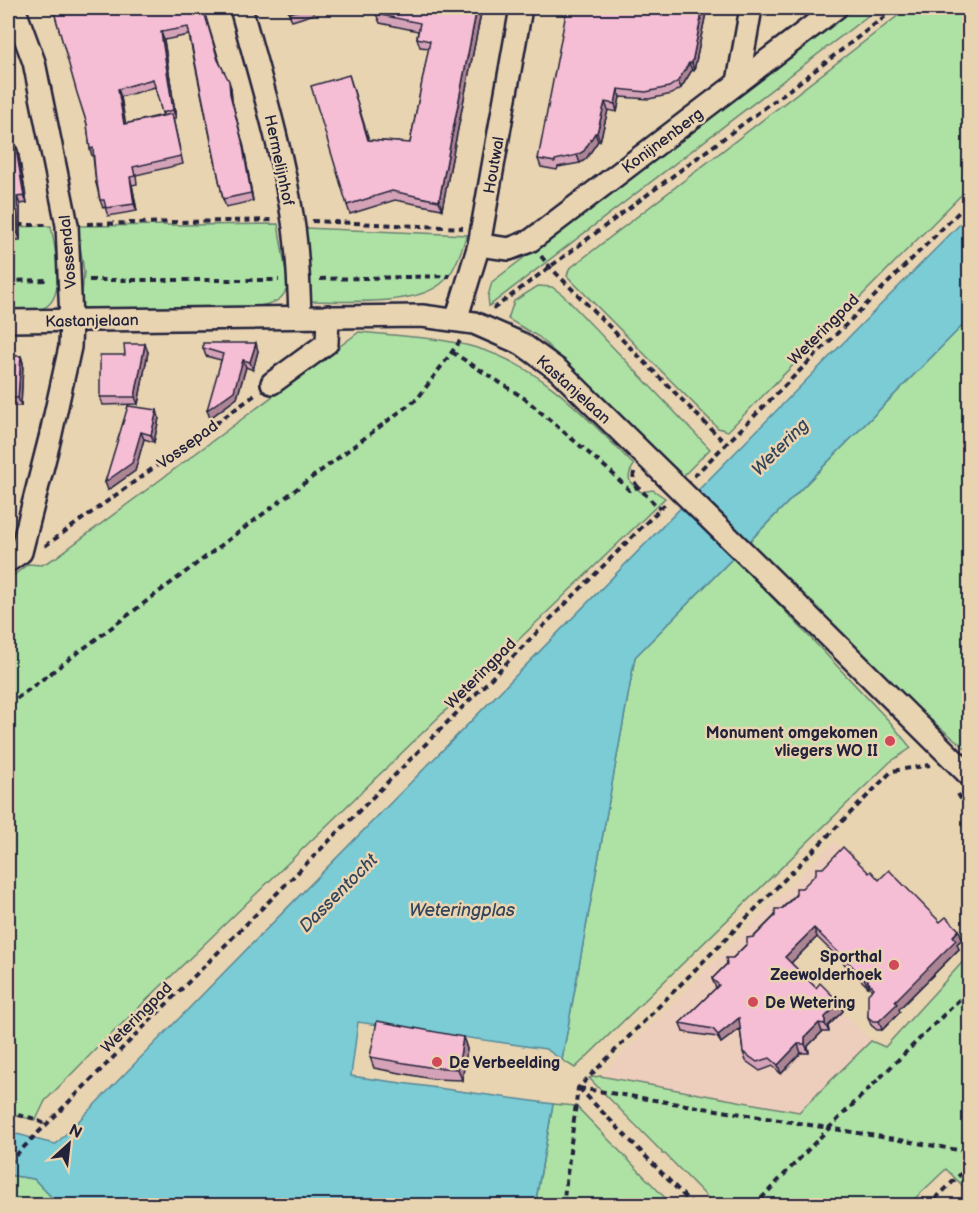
<svg xmlns="http://www.w3.org/2000/svg" width="977" height="1213" font-family="'Balsamiq Sans',sans-serif">
<rect width="100%" height="100%" fill="#e9d4b2"/>
<filter id="ink" filterUnits="userSpaceOnUse"><feTurbulence type="fractalNoise" baseFrequency=".0167" numOctaves="2"/><feDisplacementMap in="SourceGraphic" scale="12" xChannelSelector="R" yChannelSelector="G"/><feConvolveMatrix kernelMatrix="1 2 1 2 8 2 1 2 1" color-interpolation-filters="sRGB"/></filter>
<g filter="url(#ink)">
<polygon fill="#edcdbc" points="834,842 874,882 794,962 871,1041 799,1112 600,1076"/>
<g fill="#ade2a4" stroke="#688270" stroke-width="1.5">
<polygon points="851,8 878,8 489,306 488,296 492,282"/>
<polygon points="908,8 969,8 969,187 728,431 718,428 567,276 569,269"/>
<path d="M 278,224 L 288,285 C 283,303 271,303 255,307 L 84,309 L 81,304 L 84,272 L 77,226 Z"/>
<path d="M 51,226 C 54,247 69,300 41,309 C 31,312 18,309 8,309 L 8,227 Z"/>
<path d="M 304,228 L 467,235 C 461,250 456,270 444,281 C 418,307 345,301 309,301 Z"/>
<polygon points="538,286 552,287 563,295 710,449 682,477 539,337 508,319 514,301"/>
<polygon points="969,319 969,751 899,694 748,543"/>
<path d="M 359,332 C 398,336 439,337 477,348 C 543,367 587,418 634,465 C 625,478 629,483 641,492 L 653,490 L 665,498 L 97,1048 L 45,1101 L 36,1120 L 8,1114 L 8,580 L 28,564 L 42,565 L 55,558 Z"/>
<polygon points="734,557 890,722 911,748 890,762 575,1068 562,1060 635,657"/>
<polygon points="969,955 969,1192 946,1169 908,1205 715,1205 665,1154 662,1154 662,1152 589,1078 600,1076 799,1112 871,1041 885,1047"/>
<polygon points="553,1104 576,1106 672,1205 535,1206"/>
<polygon points="8,1175 34,1179 59,1205 8,1205"/>
</g>
<path fill="#7bccd5" stroke="#578897" stroke-width="1.5" d="M 969,215 L 969,319 L 635,657 L 562,1060 L 546,1049 L 358,1022 L 351,1076 L 553,1104 L 535,1205 L 59,1205 L 34,1179 L 8,1175 L 8,1132 C 24,1135 39,1141 56,1144 C 360,834 663,523 969,215 Z"/>
<g fill="none" stroke-linecap="round" stroke-linejoin="round">
<g stroke="#22223b" stroke-width="26">
<g id="street">
<path d="M 241,8 C 260,78 282,149 293,221 C 298,252 299,284 300,316"/>
<polyline points="738,82 751,8"/>
<polyline points="479,245 509,249 530,241 836,8"/>
<polyline points="456,320 479,245 521,8"/>
<polyline points="8,321 422,316 474,323 522,344 558,370 666,476"/>
<polyline points="272,383 327,343 328,316"/>
<polyline points="8,561 21,552 50,438 70,347 71,320 67,225 34,62 14,8"/>
<polyline points="760,568 970,776"/>
</g>
</g>
<g stroke="#22223b" stroke-width="4" stroke-dasharray="6 4.5" stroke-linecap="butt">
<polyline points="312,221 463,228"/>
<polyline points="87,224 274,220"/>
<polyline points="8,225 46,225"/>
<polyline points="541,256 549,266 725,443"/>
<polyline points="320,279 450,276"/>
<polyline points="89,280 279,280"/>
<polyline points="8,281 48,280"/>
<polyline points="493,309 805,78 896,8"/>
<polyline points="452,352 524,398 611,472 629,490 638,487 660,509"/>
<polyline points="634,472 633,480 638,487"/>
<polyline points="694,476 970,201"/>
<polyline points="45,546 255,395"/>
<polyline points="8,705 418,398 460,341"/>
<polyline points="958,794 970,813"/>
<polyline points="579,1088 829,1128 970,989"/>
<polyline points="579,1088 694,1206"/>
<polyline points="8,1113 32,1118 45,1124"/>
<polyline points="8,1163 665,504"/>
<polyline points="8,1204 9,1206"/>
<polyline points="563,1206 578,1088 892,771 930,765"/>
<polyline points="754,1206 829,1128 970,1152"/>
<polyline points="928,1206 970,1165"/>
</g>
<use href="#street" stroke="#e9d4b2" stroke-width="21"/>
<g stroke="#22223b" stroke-width="26" stroke-linecap="butt">
<polyline id="street-bridge" points="666,476 760,568"/>
</g>
<use href="#street-bridge" stroke="#e9d4b2" stroke-width="21"/>
</g>
<g fill="#d4a3b7" stroke="#22223b" stroke-width="1.5" fill-rule="evenodd">
<path d="M 53,8 L 203,8 L 220,63 L 231,88 L 232,101 L 244,148 L 253,201 L 226,207 L 223,199 L 189,35 L 164,40 L 176,118 L 173,118 L 183,164 L 136,175 L 137,184 L 132,185 L 137,211 L 108,216 L 105,207 L 103,208 L 100,200 L 98,191 L 96,183 L 93,156 L 92,156 L 90,149 L 87,124 ZM 155,87 L 163,115 L 125,124 L 121,97 Z"/>
<polygon points="287,8 312,8 314,14 292,21"/>
<polygon points="378,8 482,8 442,209 395,200 350,214 347,205 349,75 369,140 410,143 429,48 420,47 417,38 418,31 380,23 376,14"/>
<polygon points="707,8 694,71 692,70 681,88 672,94 649,99 620,97 617,112 608,110 600,141 598,141 586,159 580,163 558,167 557,170 541,167 538,159"/>
<polygon points="8,119 14,143 15,143 18,150 27,203 20,204 20,240 8,240"/>
<polygon points="203,348 258,351 253,370 246,367 237,398 210,418 221,360 206,356"/>
<polygon points="148,352 138,404 103,405 100,397 125,355"/>
<polygon points="8,356 21,356 23,363 21,406 8,406"/>
<polygon points="128,406 159,418 154,442 144,439 135,471 108,490"/>
<polygon points="869,873 940,922 959,930 962,939 957,944 959,949 899,1009 900,1012 882,1030 877,1030 871,1025 868,1017 872,991 869,985 868,987 817,937 791,963 816,988 840,1003 843,1011 828,1026 829,1032 822,1032 808,1046 809,1053 801,1053 781,1074 773,1066 760,1071 746,1061 743,1052 740,1029 721,1043 717,1037 683,1032 680,1023 716,988 712,979 802,888"/>
<polygon points="463,1037 467,1049 462,1080 432,1079 374,1068 370,1057"/>
</g>
<g fill="#ac8595" stroke="#22223b" stroke-width="1.5">
<polygon points="477,8 482,8 442,209 439,201"/>
<polygon points="703,8 707,8 694,71 692,63"/>
<polygon points="161,32 164,40 176,118 173,110"/>
<polygon points="689,63 692,70 681,88 678,81"/>
<polygon points="229,81 231,88 232,101 244,148 253,201 251,193 230,94"/>
<polygon points="118,89 121,97 127,131 124,124"/>
<polygon points="618,89 620,97 617,112 615,104"/>
<polygon points="605,102 608,110 600,141 597,133"/>
<polygon points="595,133 598,141 586,159 580,163 577,155"/>
<polygon points="15,143 18,150 27,203 24,196"/>
<polygon points="130,177 132,185 137,211 134,204"/>
<polygon points="17,197 20,204 20,240 18,233"/>
<polygon points="256,343 258,351 253,370 250,362"/>
<polygon points="145,344 148,352 138,404 135,397"/>
<polygon points="21,356 23,363 21,406 18,398"/>
<polygon points="243,360 246,367 237,398 210,418 207,410"/>
<polygon points="157,410 159,418 154,442 151,435"/>
<polygon points="141,432 144,439 135,471 108,490 105,482"/>
<polygon points="11,433 13,441 8,458 8,442"/>
<polygon points="814,928 817,937 788,966 785,957"/>
<polygon points="959,930 962,939 957,944 959,949 899,1009 900,1012 882,1030 879,1021 895,1001"/>
<polygon points="868,974 868,982 869,985 868,987 864,978"/>
<polygon points="840,1003 843,1011 828,1026 829,1032 825,1024 825,1017"/>
<polygon points="739,1018 742,1027 721,1043 718,1035"/>
<polygon points="819,1023 822,1032 808,1046 809,1053 805,1044 805,1037"/>
<polygon points="463,1037 467,1049 462,1080 458,1069"/>
<polygon points="798,1044 801,1053 781,1074 778,1065"/>
</g>
<g fill="#f6bed5" stroke="#22223b" stroke-width="1.5">
<polygon points="53,8 203,8 218,60 229,81 230,94 242,141 251,193 223,199 188,27 161,32 173,110 162,113 153,79 118,89 124,124 172,114 181,156 133,167 135,176 130,177 134,204 106,208 104,200 100,200 97,183 96,183 93,148 90,149 87,124 77,93"/>
<polygon points="287,8 308,8 289,13"/>
<polygon points="378,8 477,8 439,201 392,191 347,205 311,86 349,75 368,140 410,143 430,41 417,38 420,23 376,14"/>
<polygon points="567,8 703,8 692,63 689,63 678,81 669,87 646,92 618,89 615,104 605,102 597,133 595,133 584,151 577,155 555,160 555,162 538,159"/>
<polygon points="8,121 14,143 15,143 24,196 17,197 18,233 8,233"/>
<polygon points="203,343 256,343 250,362 243,360 234,391 207,410 223,354 203,348"/>
<polygon points="124,344 145,344 135,397 100,397 100,355 125,355"/>
<polygon points="8,356 21,356 18,398 8,398"/>
<polygon points="128,406 157,410 151,435 141,432 132,463 105,482"/>
<polygon points="8,432 11,433 8,442"/>
<polygon points="843,847 869,873 871,871 879,880 889,870 940,922 946,917 959,930 953,936 956,940 895,1001 897,1004 879,1021 873,1021 868,1017 868,994 874,988 868,982 868,974 864,978 814,928 785,957 816,988 820,983 840,1003 825,1017 825,1024 819,1023 805,1037 805,1044 798,1044 778,1065 770,1058 757,1062 743,1052 739,1018 718,1035 713,1029 680,1023 719,985 712,979 727,964 726,958 733,958 747,944 747,938 754,937 775,916 775,909 782,909 796,895 796,888 802,888 816,874 816,868 823,868"/>
<polygon points="377,1021 463,1037 458,1069 428,1067 370,1057"/>
</g>
</g>
<g fill="#d1495b" stroke="#e9d4b2" stroke-width="2">
<circle cx="890" cy="741" r="6"/>
<circle cx="894" cy="965" r="6"/>
<circle cx="753" cy="1002" r="6"/>
<circle cx="437" cy="1062" r="6"/>
</g>
<g text-anchor="middle" stroke-width="5" stroke-linejoin="round" paint-order="stroke">
<g font-size="16" fill="#22223b" stroke="#e9d4b2">
<text transform="translate(662 140) rotate(-37)" y="6">Konijnenberg</text>
<text transform="translate(280 160) rotate(78)" y="6">Hermelijnhof</text>
<text transform="translate(493 165) rotate(-80)" y="6">Houtwal</text>
<text transform="translate(67 252) rotate(-95)" y="6">Vossendal</text>
<text transform="translate(92 320) rotate(-1)" y="6">Kastanjelaan</text>
<text transform="translate(823 329) rotate(-45)" y="6">Weteringpad</text>
<text transform="translate(574 389) rotate(42)" y="6">Kastanjelaan</text>
<text transform="translate(187 444) rotate(-36)" y="6">Vossepad</text>
<text transform="translate(480 673) rotate(-45)" y="6">Weteringpad</text>
<text transform="translate(136 1017) rotate(-45)" y="6">Weteringpad</text>
</g>
<g font-size="16" font-weight="bold" fill="#22223b" stroke="#e9d4b2" text-anchor="end">
<text x="878" y="738">Monument omgekomen<tspan x="878" dy="18">vliegers WO II</tspan></text>
<text x="882" y="962">Sporthal<tspan x="882" dy="18">Zeewolderhoek</tspan></text>
<text x="765" y="1008" text-anchor="start">De Wetering</text>
<text x="449" y="1068" text-anchor="start">De Verbeelding</text>
</g>
<g font-size="18" font-style="italic" fill="#34445a" stroke="#e9d4b2">
<text transform="translate(780 447) rotate(-45)" y="6">Wetering</text>
<text transform="translate(338 893) rotate(-45)" y="6">Dassentocht</text>
<text x="462" y="916">Weteringplas</text>
</g>
</g>
<rect width="977" height="1213" fill="none" stroke="#e9d4b2" stroke-width="30"/>
<rect x="15" y="15" width="947" height="1183" fill="none" stroke="#22223b" stroke-width="2" filter="url(#ink)"/>
<g transform="translate(69 1144) rotate(27)" stroke="#e9d4b2" stroke-width="4.5" paint-order="stroke">
<path d="M0-4.5L10 22L0 15L-10 22Z" fill="#22223b"/>
<text y="-9" font-size="16" font-weight="bold" text-anchor="middle" fill="#22223b">N</text>
</g>
</svg>
